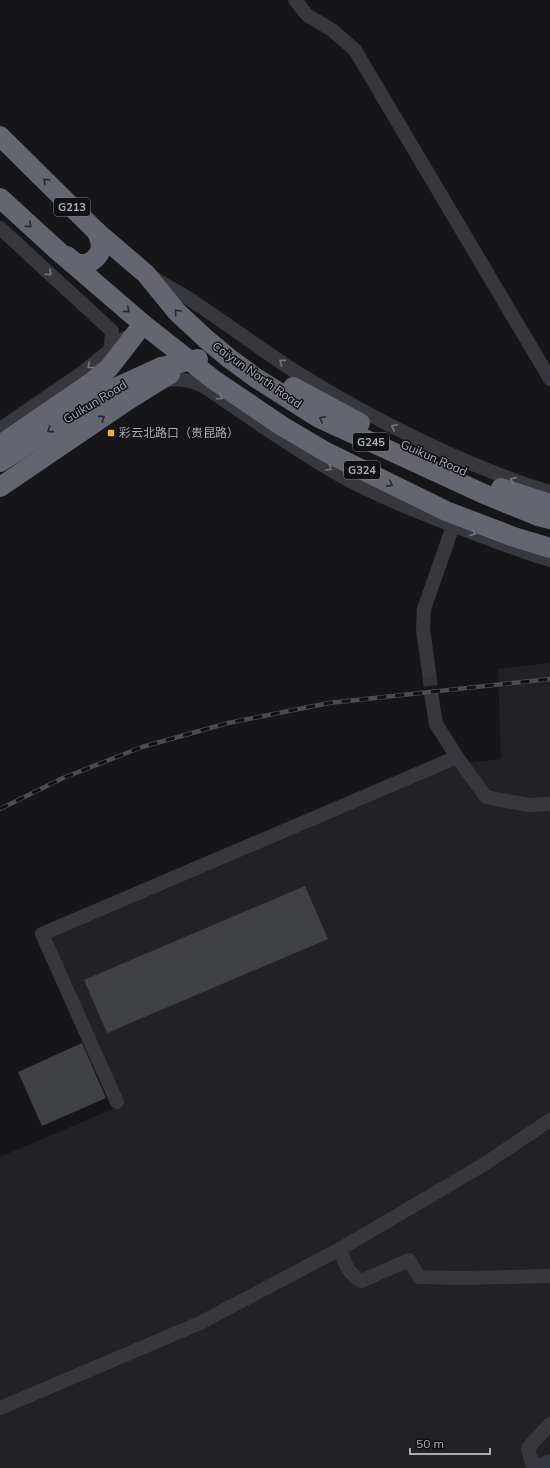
<svg xmlns="http://www.w3.org/2000/svg" width="550" height="1468" font-family="Mulish,'Noto Sans SC',sans-serif">
<rect width="100%" height="100%" fill="#161618"/>
<polygon fill="#222225" points="550,663 550,1468 0,1468 0,1157 122,1105 47,938 444,766 501,759 498,669"/>
<g fill="#404145">
<polygon points="305,886 328,939 107,1033 84,980"/>
<polygon points="82,1043 106,1098 42,1126 18,1072"/>
</g>
<g fill="none" stroke-linecap="round" stroke-linejoin="round">
<polyline stroke="#333438" stroke-width="14" stroke-dasharray="14 7" stroke-linecap="butt" points="429,672 432,699"/>
<g stroke="#37383d" stroke-width="14">
<polyline points="295,0 307,15 332,30 355,50 550,379"/>
<polyline points="0,228 112,331 111,349"/>
<path d="M 154,278 C 166,286 179,292 191,300 C 226,323 260,349 296,372 C 372,419 464,466 550,492"/>
<path d="M 161,381 C 177,378 188,379 203,386 C 250,417 296,451 345,478 C 390,502 437,520 484,537 C 506,545 528,554 550,560"/>
<polyline points="0,429 82,373 125,338"/>
<polyline points="429,672 423,629 424,609 453,526"/>
<polyline points="432,699 436,724 457,757 486,797 528,805 550,804"/>
<polyline points="117,1102 42,934 457,757"/>
<path d="M 340,1249 C 345,1264 347,1272 361,1281 L 409,1260 L 419,1277 L 459,1278 L 550,1276"/>
<polyline points="0,1408 200,1323 340,1249 483,1165 550,1120"/>
<polyline points="533,1468 528,1448 550,1424"/>
<polyline points="534,1468 550,1461"/>
</g>
<g stroke="#63666e" stroke-width="20">
<polyline points="0,136 97,232 146,274 177,312 206,339 230,359 256,378 319,418 484,494 538,516 550,519"/>
<polyline points="0,198 58,251 143,324 214,380 282,426 326,452 446,511 514,537 550,548"/>
<path d="M 67,256 C 71,259 76,264 81,264 C 90,265 100,257 101,247 C 101,242 99,237 97,232"/>
<polyline points="293,387 360,423"/>
<polyline points="0,445 92,382 109,368 143,324"/>
<polyline points="0,462 115,388 161,367 198,359"/>
<polyline points="0,487 128,400 170,374"/>
<polyline points="501,488 550,504"/>
</g>
<g stroke="#4a4c52" stroke-width="4.5">
<polyline id="rail" points="0,809 63,778 142,747 228,723 329,703 550,679"/>
</g>
<use href="#rail" stroke="#111113" stroke-width="3" stroke-dasharray="9" stroke-linecap="butt"/>
</g>
<defs><path id="oneway-chevron" d="M-2-3.5L2.5 0L-2 3.5" fill="none" stroke-width="1.6" stroke-linecap="round" stroke-linejoin="round"/></defs>
<g stroke="#26262a">
<use href="#oneway-chevron" transform="translate(46 181) rotate(-135)"/>
<use href="#oneway-chevron" transform="translate(29 225) rotate(42)"/>
<use href="#oneway-chevron" transform="translate(127 310) rotate(41)"/>
<use href="#oneway-chevron" transform="translate(177 312) rotate(-133)"/>
<use href="#oneway-chevron" transform="translate(102 418) rotate(-34)"/>
<use href="#oneway-chevron" transform="translate(322 419) rotate(-153)"/>
<use href="#oneway-chevron" transform="translate(50 430) rotate(147)"/>
<use href="#oneway-chevron" transform="translate(390 484) rotate(26)"/>
</g>
<g stroke="#757881">
<use href="#oneway-chevron" transform="translate(49 273) rotate(43)"/>
<use href="#oneway-chevron" transform="translate(282 362) rotate(-146)"/>
<use href="#oneway-chevron" transform="translate(90 366) rotate(141)"/>
<use href="#oneway-chevron" transform="translate(220 397) rotate(34)"/>
<use href="#oneway-chevron" transform="translate(394 427) rotate(-153)"/>
<use href="#oneway-chevron" transform="translate(329 468) rotate(31)"/>
<use href="#oneway-chevron" transform="translate(513 480) rotate(-157)"/>
<use href="#oneway-chevron" transform="translate(473 533) rotate(20)"/>
</g>
<rect fill="#f2b134" stroke="#111113" stroke-width="1.5" x="107" y="429" width="8" height="8" rx="2"/>
<g text-anchor="middle" stroke-width="3" stroke-linejoin="round" paint-order="stroke">
<g fill="#111113" stroke="#7b7e86" stroke-width="1">
<rect x="54" y="198" width="36" height="18" rx="3"/>
<rect x="353" y="433" width="36" height="18" rx="3"/>
<rect x="344" y="461" width="36" height="18" rx="3"/>
</g>
<g font-size="11" font-weight="bold" fill="#a8adb8">
<text x="72" y="211">G213</text>
<text x="371" y="446">G245</text>
<text x="362" y="474">G324</text>
</g>
<g font-size="12" fill="#a8adb8" stroke="#111113">
<text transform="translate(257 375) rotate(35)" y="4">Caiyun North Road</text>
<text transform="translate(95 402) rotate(-31)" y="4">Guikun Road</text>
<text transform="translate(434 458) rotate(24)" y="4">Guikun Road</text>
</g>
<g font-size="12" fill="#a8adb8" stroke="#111113" text-anchor="start">
<text x="119" y="437">彩云北路口（贵昆路）</text>
</g>
</g>
<path d="M410 1448v6h80v-6" fill="none" stroke="#a8adb8" stroke-width="2"/>
<text x="416" y="1448" font-size="12" fill="#a8adb8" stroke="#111113" stroke-width="3" paint-order="stroke">50 m</text>
</svg>
